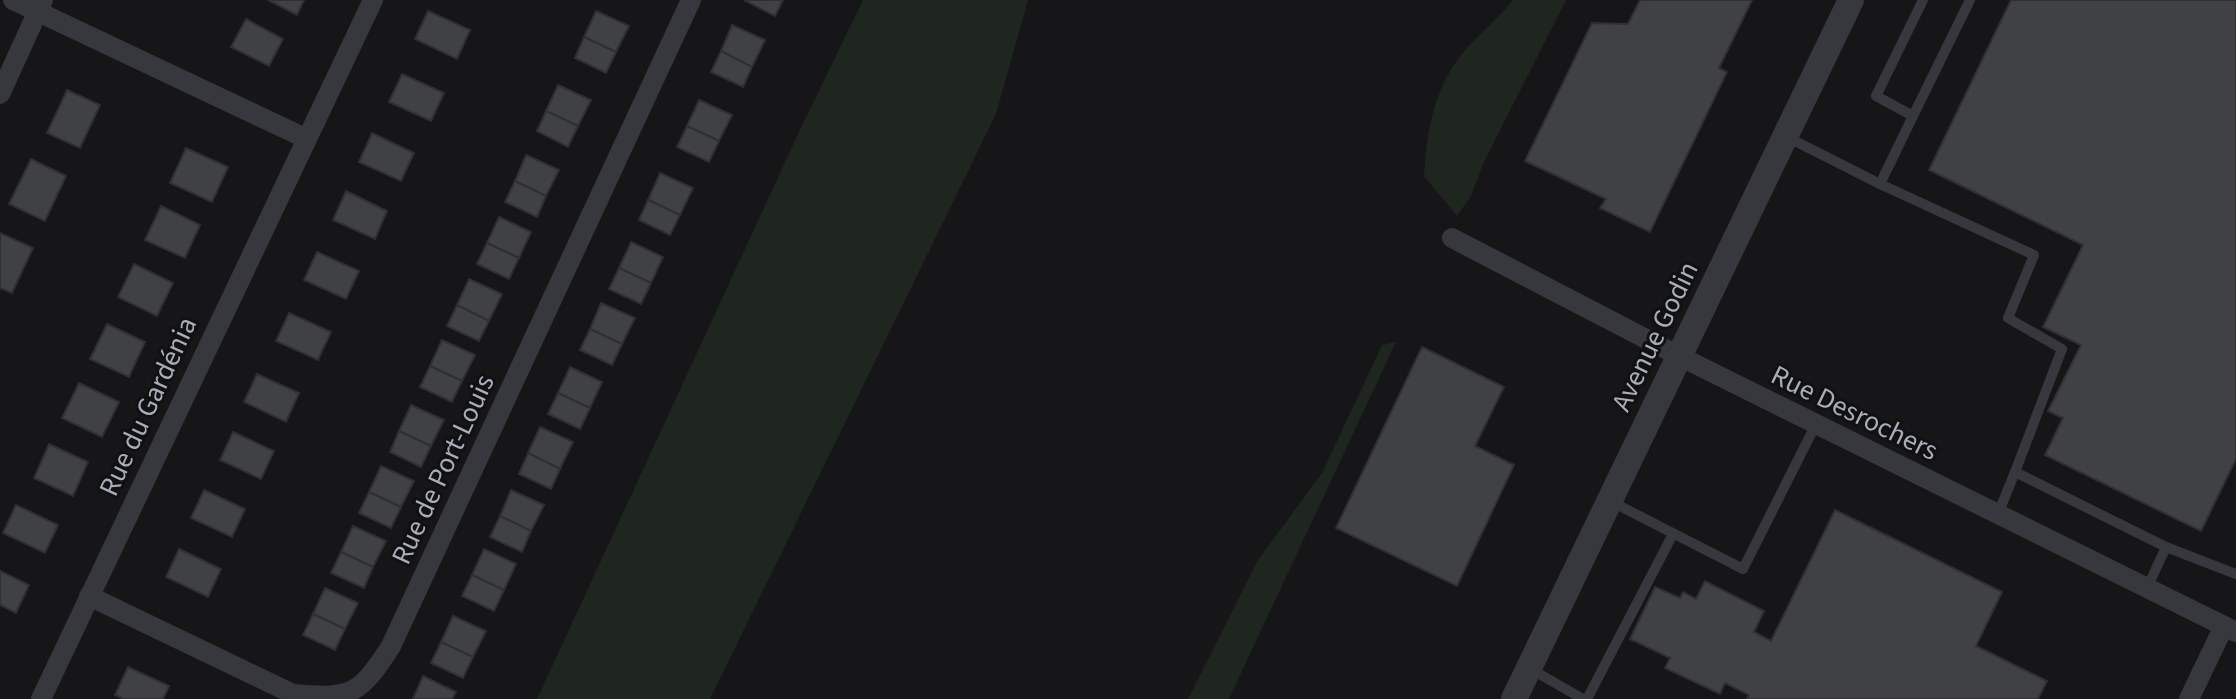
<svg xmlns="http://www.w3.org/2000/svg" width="2236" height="699" font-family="'Source Sans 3',sans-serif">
<rect width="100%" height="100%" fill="#161618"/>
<g fill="#1e261f">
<polygon points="863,0 1028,0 996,114 710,699 537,699 798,134"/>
<path d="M 1513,0 L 1566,0 L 1483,164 L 1471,196 L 1457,216 L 1424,176 C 1427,130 1434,85 1466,49 C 1481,32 1499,18 1513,0 Z"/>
<polygon points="1396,342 1229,699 1188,699 1258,560 1322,473 1382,345"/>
</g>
<g fill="#404145" stroke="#303034" stroke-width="2">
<polygon points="268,0 304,0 297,15"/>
<polygon points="744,0 783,0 775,16"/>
<polygon points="1640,0 1752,0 1719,68 1727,72 1650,232 1600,208 1606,199 1525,161 1592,23 1628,24"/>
<polygon points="2011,0 2236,0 2236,459 2201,531 2045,455 2063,418 2048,411 2081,345 2043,327 2083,245 1929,170"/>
<polygon points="428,11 470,30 457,59 415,39"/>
<polygon points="596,11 629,26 616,52 584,37"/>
<polygon points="246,19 283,39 269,66 231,47"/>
<polygon points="732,25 765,40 752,67 721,51"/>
<polygon points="584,37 616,52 606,73 575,58"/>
<polygon points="721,51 752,67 743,87 711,72"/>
<polygon points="402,74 444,93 431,121 389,102"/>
<polygon points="558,85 591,100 578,126 546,111"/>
<polygon points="67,90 100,105 80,148 47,133"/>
<polygon points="699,100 732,115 719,141 687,126"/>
<polygon points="546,111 578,126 568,147 537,131"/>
<polygon points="687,126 719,141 709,162 677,147"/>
<polygon points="372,133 414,153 401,181 359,162"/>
<polygon points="186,148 228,167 212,202 170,183"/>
<polygon points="526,155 559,170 546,196 515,181"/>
<polygon points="31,159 66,176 45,221 9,204"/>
<polygon points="660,173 693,188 680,215 648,200"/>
<polygon points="515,181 546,196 537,217 505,202"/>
<polygon points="346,191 387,211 375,239 333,220"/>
<polygon points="648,200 680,215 670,235 639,220"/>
<polygon points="161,206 200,225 185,258 145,240"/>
<polygon points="499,217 531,232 519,258 487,243"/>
<polygon points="0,233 33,248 12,293 0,288"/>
<polygon points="631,242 663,257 651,283 619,268"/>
<polygon points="487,243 519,258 509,279 477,264"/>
<polygon points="317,252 359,271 346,299 304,280"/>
<polygon points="134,264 173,283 157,316 118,297"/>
<polygon points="619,268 651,283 641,304 609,289"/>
<polygon points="469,279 502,294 489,321 457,305"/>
<polygon points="601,303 635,318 622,344 590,329"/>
<polygon points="457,305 489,321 479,341 447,326"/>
<polygon points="289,313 331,332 318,360 276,341"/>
<polygon points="107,324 145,342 129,377 90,359"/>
<polygon points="590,329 622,344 612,365 580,350"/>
<polygon points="442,340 475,355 462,381 430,366"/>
<polygon points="1422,347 1504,387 1475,446 1514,465 1457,586 1336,528"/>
<polygon points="430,366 462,381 452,402 420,387"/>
<polygon points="570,367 602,382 590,408 558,393"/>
<polygon points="257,374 299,393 286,422 244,402"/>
<polygon points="79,383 119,402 102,437 62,418"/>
<polygon points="558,393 590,408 580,429 548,414"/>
<polygon points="411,405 444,420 431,446 399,431"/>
<polygon points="540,427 573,442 560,469 528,453"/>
<polygon points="399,431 431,446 421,467 390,452"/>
<polygon points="233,432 274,451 261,479 220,460"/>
<polygon points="49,444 88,462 73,496 34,478"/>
<polygon points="528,453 560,469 551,489 519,474"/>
<polygon points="381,466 414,481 401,507 369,492"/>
<polygon points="204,490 245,509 232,537 191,518"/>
<polygon points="511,490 544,505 531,531 500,516"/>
<polygon points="369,492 401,507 391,528 359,513"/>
<polygon points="16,505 58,525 45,553 3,533"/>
<polygon points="1835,510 2002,592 1976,646 2047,681 2038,699 1747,699 1749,695 1725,683 1720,694 1665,668 1670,658 1630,639 1655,587 1680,598 1683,592 1696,599 1705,581 1764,611 1754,632 1771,641"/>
<polygon points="500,516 531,531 522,552 490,537"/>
<polygon points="353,526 386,541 373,567 341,552"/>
<polygon points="179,549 221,569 208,597 166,577"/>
<polygon points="484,549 516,564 504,590 472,575"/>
<polygon points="341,552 373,567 364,588 331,573"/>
<polygon points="0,571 29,585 16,613 0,605"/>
<polygon points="472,575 504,590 494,611 462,596"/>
<polygon points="325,588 358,603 345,629 313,614"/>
<polygon points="313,614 345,629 335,650 303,635"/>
<polygon points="453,616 486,631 473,657 441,642"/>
<polygon points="441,642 473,657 463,678 431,663"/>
<polygon points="128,667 169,686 163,699 124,699 115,695"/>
<polygon points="423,676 456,692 452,699 413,699"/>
</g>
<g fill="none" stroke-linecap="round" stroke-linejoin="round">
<g stroke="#37383d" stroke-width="10">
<polyline points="1923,0 1876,96 1913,116 1970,0"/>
<polyline points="1913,116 1880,184 2034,255 2008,318 2062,349 2015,472 2166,547 2236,574"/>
<polyline points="1785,136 1880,184"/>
<polyline points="1612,502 1743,569 1816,424"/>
<polyline points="1998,514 2015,472"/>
<polyline points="2147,588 2166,547"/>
<polyline points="1529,668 1583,699"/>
<polyline points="1587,699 1673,534"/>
</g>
<g stroke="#37383d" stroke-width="20">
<polyline points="13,0 305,138"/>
<polyline points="0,94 43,0"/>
<polyline points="1452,238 1679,356 2236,632"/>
<path d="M 89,596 L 293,694 C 351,699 359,696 391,646 L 691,0"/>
<polyline points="41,699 373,0"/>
<polyline points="2189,699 2224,626"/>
</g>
<polyline stroke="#37383d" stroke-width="26" points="1514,699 1851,0"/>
</g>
<g text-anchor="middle" stroke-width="6" stroke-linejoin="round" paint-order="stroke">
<g font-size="28" fill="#a8adb8" stroke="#111113">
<text transform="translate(1654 336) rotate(-64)" y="10">Avenue Godin</text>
<text transform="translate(147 406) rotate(-65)" y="10">Rue du Gardénia</text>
<text transform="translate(1855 412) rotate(26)" y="10">Rue Desrochers</text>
<text transform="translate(442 469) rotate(-65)" y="10">Rue de Port-Louis</text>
</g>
</g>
</svg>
